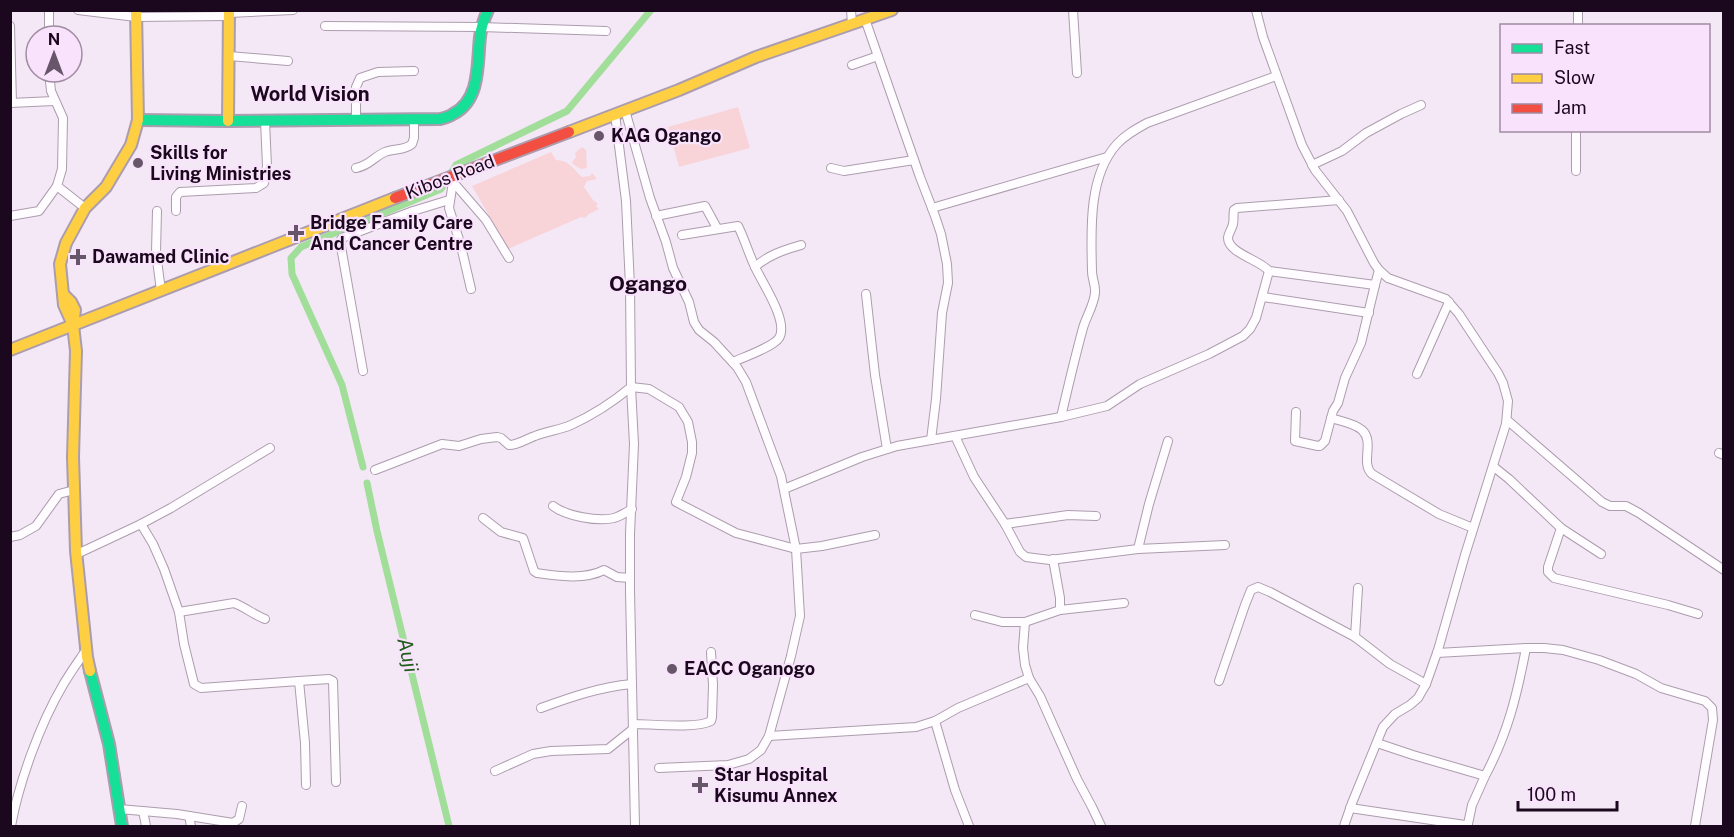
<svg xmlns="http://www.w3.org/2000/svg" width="1734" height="837" font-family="'Public Sans',sans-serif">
<rect width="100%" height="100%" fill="#f5e8f6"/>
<g fill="#f8d4d8">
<polygon points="738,107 750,148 679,167 668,127"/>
<polygon points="582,147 586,150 587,168 581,169 574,165 572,162 576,157 575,153"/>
<path d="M 551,152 L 556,160 C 569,160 573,169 582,177 L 590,176 L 592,173 L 597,179 L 587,181 L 584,187 L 593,200 L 598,204 L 596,206 L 599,209 L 589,214 L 585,218 L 581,217 L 508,249 L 472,186 Z"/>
</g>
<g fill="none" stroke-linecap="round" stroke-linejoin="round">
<g stroke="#a0de9a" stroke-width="7">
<polyline points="363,467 342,385 292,274 291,258 301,247 441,189 456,165 567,111 651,10"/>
<polyline points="367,483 377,531 449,826"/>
</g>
<g stroke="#ac9dae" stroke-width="10">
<g id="street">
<polyline points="49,10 49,36"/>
<polyline points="78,10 136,17 229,16"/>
<polyline points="851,10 852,24"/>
<polyline points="1073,10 1077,73"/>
<polyline points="1256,10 1263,37 1302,145 1315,170 1347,211 1374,263 1379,270 1388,278 1446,299 1459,314 1498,373 1503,383 1508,401 1506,424 1465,555 1438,650 1426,684 1418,698 1410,705 1395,714 1383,727 1352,803 1344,826"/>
<polyline points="229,13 293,10"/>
<polyline points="865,19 920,177 935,216 941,234 947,264 948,283 942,313 936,399 931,440"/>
<polyline points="10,26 12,103"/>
<polyline points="325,26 481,27 606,31"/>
<polyline points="1578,26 1578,10"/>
<polyline points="229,56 288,61"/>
<polyline points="852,65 878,56"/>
<polyline points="49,72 51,91 63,118 62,169 57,186 85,208"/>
<polyline points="10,103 54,101"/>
<polyline points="625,110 650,198 666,242 673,268 689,302 694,322 699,330 714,342 737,367 746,382 781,476 796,549 800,616 791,656 769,736 761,750 749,759 728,765 659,768"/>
<polyline points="615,114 626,201 630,286 631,387 634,444 630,534 630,591 635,826"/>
<polyline points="356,120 356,87 360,78 378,72 414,71"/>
<polyline points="1312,165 1342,151 1366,133 1401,114 1421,105"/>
<path d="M 356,168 C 371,165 373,157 385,152 C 395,148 404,151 412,144 L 414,138 L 414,120"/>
<polyline points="831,168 844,171 914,160"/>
<polyline points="1576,171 1576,130"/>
<polyline points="454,175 449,208 461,246 471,289"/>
<polyline points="454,183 486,220 509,258"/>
<path d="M 1339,200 L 1237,208 L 1234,210 C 1233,215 1234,220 1233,224 C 1232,229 1228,234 1228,238 C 1228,253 1260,260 1269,271 L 1375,285 L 1379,270"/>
<polyline points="932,208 1107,157"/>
<polyline points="157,211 156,252 161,291"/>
<polyline points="176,211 176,197 180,192 256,188 264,183 267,166 265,121"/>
<polyline points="10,216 39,211 57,186"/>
<polyline points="656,216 705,206 717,228"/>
<path d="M 682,235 L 738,226 C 745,240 749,255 756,269 C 763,284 789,322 779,338 C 773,347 744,357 733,362"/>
<path d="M 755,267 C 768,255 784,250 801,245"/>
<polyline points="866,294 875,375 887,449"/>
<polyline points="1263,297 1369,313"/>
<polyline points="363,371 340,241 342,238 413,211 449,200"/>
<polyline points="1417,374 1449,302"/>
<polyline points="1296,412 1295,441 1318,446 1320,446 1325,441 1333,411 1338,403 1345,378 1361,343 1375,285"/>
<path d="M 1061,417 C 1068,387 1075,357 1083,328 C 1086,317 1094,305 1095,293 C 1096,286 1092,279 1092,271 C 1091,231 1088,176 1117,144 C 1125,135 1136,129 1147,123 L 1276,76"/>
<path d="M 1331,418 C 1340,421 1354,423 1362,430 C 1375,442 1360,463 1372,474 L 1439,514 L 1473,528"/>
<polyline points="1507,420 1602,502 1610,506 1626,506 1639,513 1724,570"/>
<polyline points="955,436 974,477 1005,524 1020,552 1026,557 1050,560 1138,549 1225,545"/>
<polyline points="1719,453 1724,455"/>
<polyline points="1494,467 1509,479 1561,528 1601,554"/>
<path d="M 375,470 L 442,444 L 459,446 L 481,439 L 497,437 L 501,438 L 509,445 C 518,445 526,439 535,436 C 547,431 560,430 571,425 C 593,415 613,402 631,387 L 649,389 L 679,407 L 688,422 L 692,442 L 692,453 L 686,477 L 676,502 L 736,533 L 796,549 L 822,546 L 875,535"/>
<polyline points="784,489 862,457 897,446 1061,417 1107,406 1140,384 1209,354 1243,336 1250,329 1256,318 1269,271"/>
<path d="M 553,506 C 566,516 598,522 614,518 C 621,516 626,512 632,509"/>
<path d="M 483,518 L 501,532 L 523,538 L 534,571 L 537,573 C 558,576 585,580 604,570 L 617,577 L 630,578"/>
<polyline points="141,524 153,544 164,569 179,612 184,644 194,684 201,688 299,681 305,743 306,785"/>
<polyline points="1005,524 1068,515 1096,516"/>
<polyline points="1561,528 1548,567 1548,572 1554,578 1668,605 1698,614"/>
<polyline points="10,537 20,535 36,526 59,494 74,490"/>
<polyline points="1138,549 1149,504 1168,441"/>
<polyline points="77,554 141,524 171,508 270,448"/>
<polyline points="1053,559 1060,598 1060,610 1025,622 1023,648 1025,665 1029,678 1040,696 1077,779 1092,807 1101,826"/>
<polyline points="1358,588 1355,637 1390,664 1426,684"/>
<polyline points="1060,610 1124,603"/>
<path d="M 179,612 L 234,603 C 245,607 254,615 265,619"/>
<polyline points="975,615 1002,622 1025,622"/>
<polyline points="1437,653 1526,648 1544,648 1563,650 1599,660 1636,674 1661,688 1705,701 1712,708 1713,720 1695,826"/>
<polyline points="299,681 329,679 333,681 336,782"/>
<polyline points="1219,681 1245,605 1251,590 1258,587 1270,592 1355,637"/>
<path d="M 541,708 C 571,697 600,687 632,684"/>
<polyline points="935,721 955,790 969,826"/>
<path d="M 633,724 C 651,724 697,729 711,721 L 712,717 L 713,685 L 711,652"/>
<polyline points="769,736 916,727 935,721 958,708 1029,678"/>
<path d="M 1377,743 L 1413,755 L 1485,776 C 1508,733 1517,695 1526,648"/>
<polyline points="495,771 533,754 551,751 608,749 633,729"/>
<polyline points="1350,808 1465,825 1468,824 1472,805 1485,776"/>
<polyline points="119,809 177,814 233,823 239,819 242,806"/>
<polyline points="143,811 146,826"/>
<polyline points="189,816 191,826"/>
<path d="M 11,826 C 19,782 40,724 63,685 C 70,673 78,662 86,650"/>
</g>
</g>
<g stroke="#ac9dae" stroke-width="14">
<g id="fast">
<path d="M 138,120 L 228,121 L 440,119 C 444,118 449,117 453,114 C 481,100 477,63 480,37 C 481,27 484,19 488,10"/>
<polyline points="90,671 109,744 122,826"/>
</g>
</g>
<g stroke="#ac9dae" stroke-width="14">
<g id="slow">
<polyline points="228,121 229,10"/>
<polyline points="569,132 679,90 756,57 892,10"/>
<polyline points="64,295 71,302 75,310 73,325 76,351 73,457 76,551 87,657 90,671"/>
<polyline points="73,325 64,305 60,264 66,243 85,208 106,187 131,145 138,120 136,10"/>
<polyline points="10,350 395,198"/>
</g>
</g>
<g stroke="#ac9dae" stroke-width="14">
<polyline id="jam" points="395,198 569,132"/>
</g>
<use href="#street" stroke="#fefcfe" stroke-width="8"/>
<use href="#fast" stroke="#16e098" stroke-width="10"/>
<use href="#slow" stroke="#ffcf43" stroke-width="10"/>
<use href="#jam" stroke="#f24e42" stroke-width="10"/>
</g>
<g fill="#67566a" stroke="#f9e2fc" stroke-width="2">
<circle cx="599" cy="136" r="6"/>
<circle cx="138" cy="163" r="6"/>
<path d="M293 224h6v6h6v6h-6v6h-6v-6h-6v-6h6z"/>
<path d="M75 248h6v6h6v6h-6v6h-6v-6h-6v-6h6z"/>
<circle cx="672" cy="669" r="6"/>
<path d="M697 776h6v6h6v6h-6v6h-6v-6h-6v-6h6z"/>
</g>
<g text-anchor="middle" stroke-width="4.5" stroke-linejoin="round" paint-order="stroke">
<g font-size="18" font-weight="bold" fill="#1b081e" stroke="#f9e2fc" text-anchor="start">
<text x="611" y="142">KAG Ogango</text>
<text x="150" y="159">Skills for<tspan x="150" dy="21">Living Ministries</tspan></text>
<text x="310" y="229">Bridge Family Care<tspan x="310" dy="21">And Cancer Centre</tspan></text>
<text x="92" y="263">Dawamed Clinic</text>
<text x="684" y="675">EACC Oganogo</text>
<text x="714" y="781">Star Hospital<tspan x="714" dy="21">Kisumu Annex</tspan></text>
</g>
<g font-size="18" fill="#1b081e" stroke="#f9e2fc">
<text transform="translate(450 177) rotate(-21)" y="6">Kibos Road</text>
</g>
<g font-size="20" font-weight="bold" fill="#1b081e" stroke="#f9e2fc">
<text x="310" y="101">World Vision</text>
</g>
<g font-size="20" font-style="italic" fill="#1f5e1b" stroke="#f9e2fc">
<text transform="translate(408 655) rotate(77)" y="7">Auji</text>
</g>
<g font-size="21" font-weight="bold" fill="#1b081e" stroke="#f9e2fc">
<text x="648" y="291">Ogango</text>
</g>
</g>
<rect width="1734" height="837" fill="none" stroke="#1b081e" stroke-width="24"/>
<rect x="1500" y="24" width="210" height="108" fill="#f9e2fc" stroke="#a08ba3" stroke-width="1.5"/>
<rect x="1512" y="44" width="30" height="9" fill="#16e098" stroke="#a08ba3" stroke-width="1.5"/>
<text x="1554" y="54" font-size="18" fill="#1b081e">Fast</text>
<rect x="1512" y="74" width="30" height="9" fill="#ffcf43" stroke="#a08ba3" stroke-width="1.5"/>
<text x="1554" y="84" font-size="18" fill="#1b081e">Slow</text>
<rect x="1512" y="104" width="30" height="9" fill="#f24e42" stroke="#a08ba3" stroke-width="1.5"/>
<text x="1554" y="114" font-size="18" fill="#1b081e">Jam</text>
<g transform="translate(54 54)"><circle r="28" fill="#f9e2fc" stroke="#a08ba3" stroke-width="1.5"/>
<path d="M0-4.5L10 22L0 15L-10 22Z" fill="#67566a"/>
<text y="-9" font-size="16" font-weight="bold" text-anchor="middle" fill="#1b081e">N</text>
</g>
<path d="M1518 801v9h99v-9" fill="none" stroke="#1b081e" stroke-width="3"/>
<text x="1527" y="801" font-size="18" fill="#1b081e" stroke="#f9e2fc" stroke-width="4.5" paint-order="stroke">100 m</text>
</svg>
